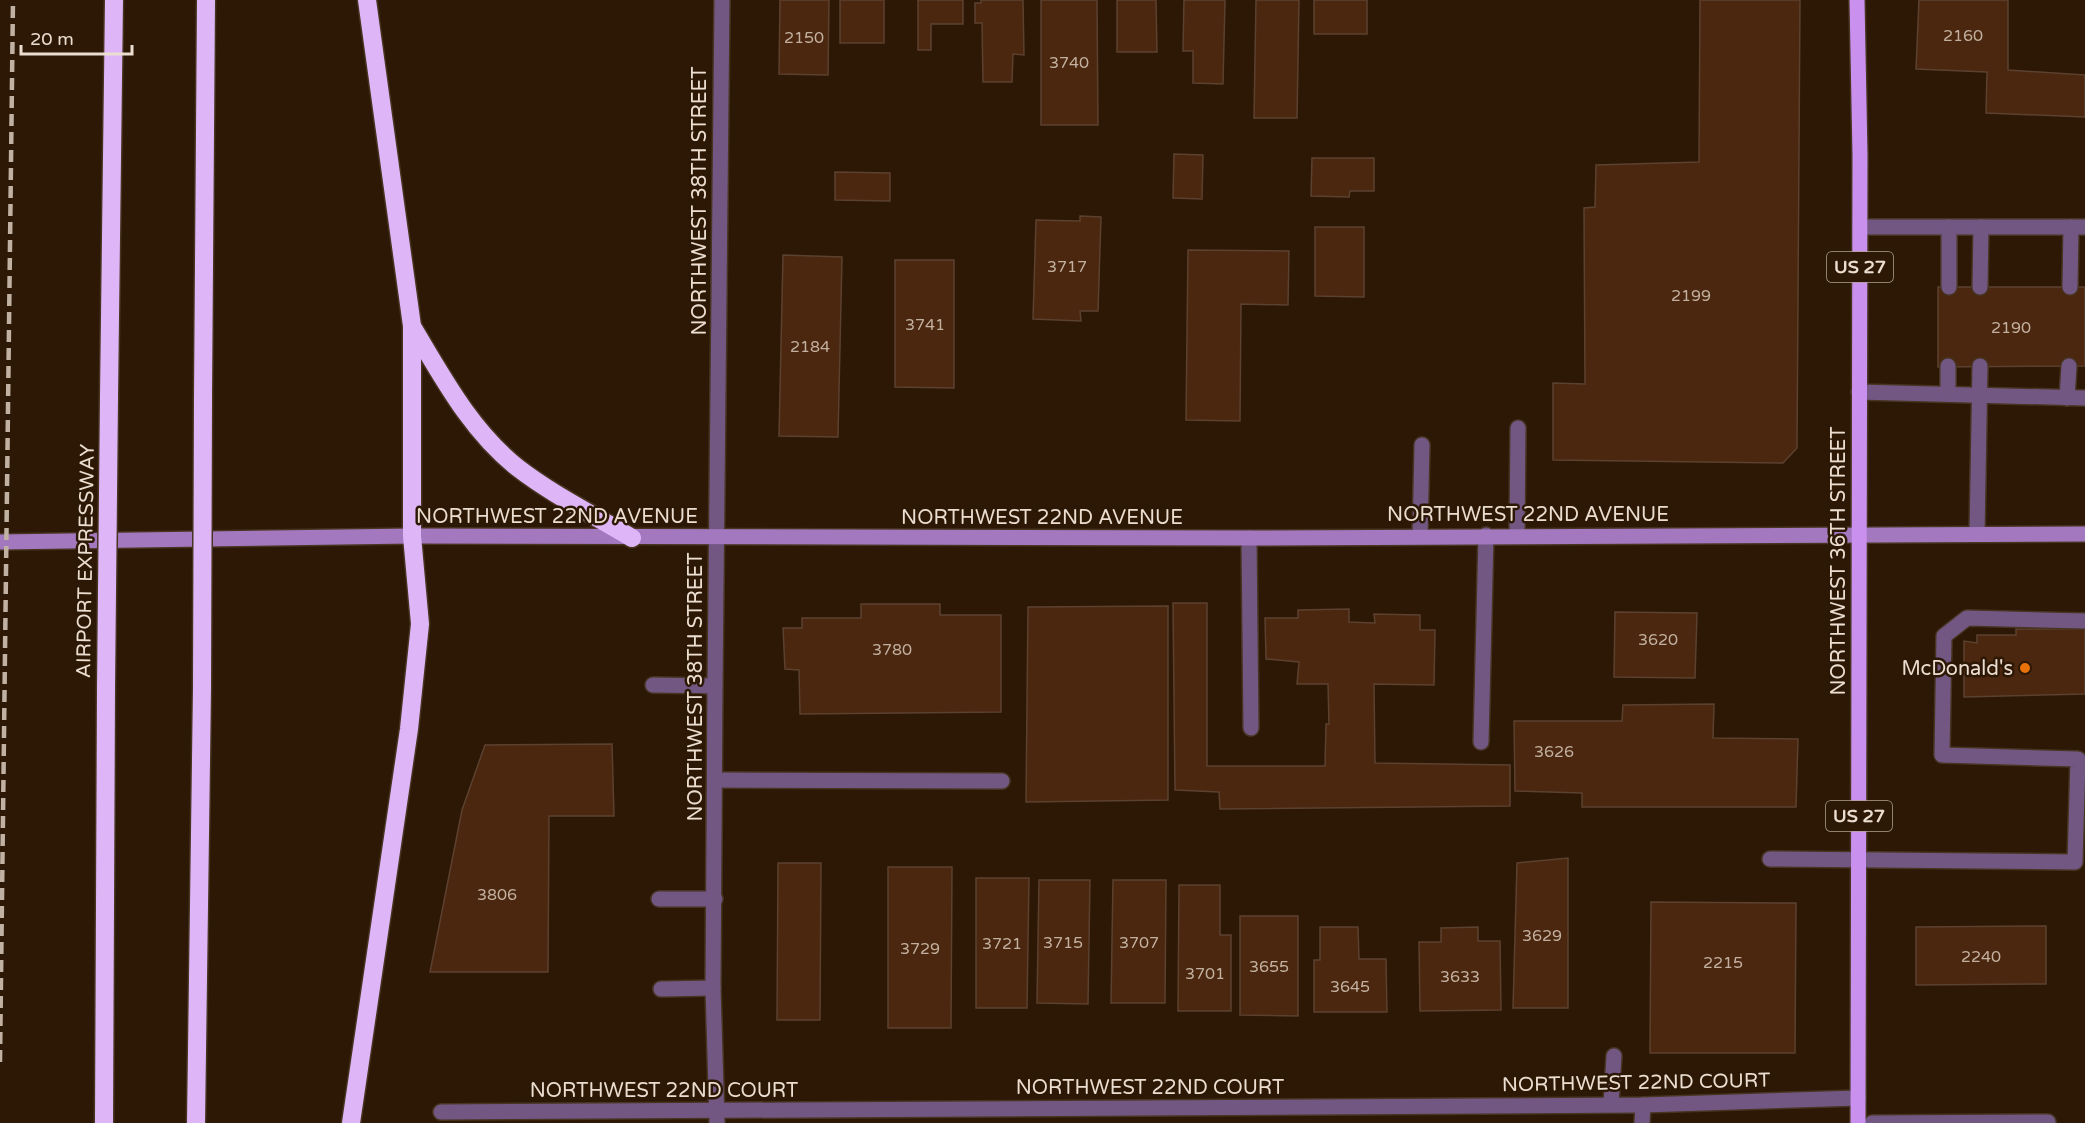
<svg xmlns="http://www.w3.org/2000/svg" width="2085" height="1123" font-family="'Varela Round',sans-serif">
<rect width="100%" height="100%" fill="#2c1804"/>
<g fill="#4a270e" stroke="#5c4130" stroke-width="1.5">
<polygon points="780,0 829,0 828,75 779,74"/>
<rect x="840" y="0" width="44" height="43"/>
<polygon points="918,0 963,0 963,24 931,24 931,50 918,50"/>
<polygon points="981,0 1023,0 1024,55 1013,54 1012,82 983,82 982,23 975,23 975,3 981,3"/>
<polygon points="1041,0 1097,0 1098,125 1041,125"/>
<polygon points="1117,0 1156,0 1157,52 1117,52"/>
<polygon points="1184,0 1225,0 1223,84 1193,83 1193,51 1183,51"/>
<polygon points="1256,0 1299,0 1297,118 1254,118"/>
<rect x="1314" y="0" width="53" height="34"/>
<polygon points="1700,0 1800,0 1797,448 1783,463 1553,460 1553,383 1585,384 1584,208 1595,207 1596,165 1699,162"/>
<polygon points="1919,0 2008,0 2008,70 2085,75 2085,117 1986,113 1987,72 1916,69"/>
<polygon points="1174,154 1203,155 1202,199 1173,198"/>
<polygon points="1312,158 1374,158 1374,191 1350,191 1349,197 1311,196"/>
<polygon points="835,172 890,173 890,201 835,200"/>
<polygon points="1080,216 1101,217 1098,311 1080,311 1081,321 1033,319 1036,220 1080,221"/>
<polygon points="1315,227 1364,227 1364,297 1315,296"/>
<polygon points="1188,250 1289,251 1288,305 1241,304 1240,421 1186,420"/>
<polygon points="783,255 842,257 838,437 779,436"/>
<polygon points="895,260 954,260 954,388 895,387"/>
<polygon points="1938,287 2085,287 2085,366 1938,367"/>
<polygon points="1173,603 1207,603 1207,766 1325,766 1326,724 1329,724 1328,684 1297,684 1299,662 1266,659 1265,618 1298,618 1298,610 1349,609 1349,622 1375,623 1374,614 1420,615 1420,630 1435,630 1434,685 1374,684 1375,763 1510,765 1510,806 1220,809 1219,792 1175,790"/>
<polygon points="861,604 940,604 940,615 1001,615 1001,712 800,714 799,670 785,669 783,628 802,628 802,618 861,618"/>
<polygon points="1168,606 1168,800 1026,802 1028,607"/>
<polygon points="1615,612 1697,613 1695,678 1614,677"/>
<polygon points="2016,629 2085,629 2085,694 1964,697 1964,641 1977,643 1977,635 2016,635"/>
<polygon points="1714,704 1713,738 1798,739 1796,807 1582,807 1582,793 1515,791 1514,721 1622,721 1623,705"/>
<polygon points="612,744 614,816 549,816 548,972 430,972 462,810 485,745"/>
<polygon points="1568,858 1568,1008 1513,1008 1517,863"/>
<polygon points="778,863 821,863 820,1020 777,1020"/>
<polygon points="888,867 952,867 951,1028 888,1028"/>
<polygon points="976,878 1029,878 1027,1008 976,1008"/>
<polygon points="1039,880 1090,880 1088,1004 1037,1003"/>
<polygon points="1113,880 1166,880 1165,1003 1111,1003"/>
<polygon points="1179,885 1220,885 1220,935 1231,935 1231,1011 1178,1011"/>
<polygon points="1651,902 1796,903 1795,1053 1650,1053"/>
<polygon points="1240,916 1298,916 1298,1016 1240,1015"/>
<polygon points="2046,926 2046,984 1916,985 1916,927"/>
<polygon points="1320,927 1358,927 1359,959 1386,959 1387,1012 1314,1012 1314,960 1320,960"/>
<polygon points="1478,927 1478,941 1500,941 1501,1010 1420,1011 1419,942 1441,942 1441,928"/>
</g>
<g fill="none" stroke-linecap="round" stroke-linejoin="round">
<g stroke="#473421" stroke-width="18">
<g id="lane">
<polyline points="1860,227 2085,227"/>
<polyline points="1949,287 1949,227"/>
<polyline points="1980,287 1981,227"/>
<polyline points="2070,287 2071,227"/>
<polyline points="1859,392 2085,398"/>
<polyline points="1948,394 1948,366"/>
<polyline points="2067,398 2069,366"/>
<polyline points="1977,534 1980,366"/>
<polyline points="1517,535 1518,428"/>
<polyline points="1420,536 1422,445"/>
<polyline points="1249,538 1251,728"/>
<polyline points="653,685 715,686"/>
<polyline points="1481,742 1486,535"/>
<polyline points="715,780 1002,781"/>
<polyline points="1770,859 2075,862 2078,759 1942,755 1944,636 1967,618 2085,621"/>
<polyline points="659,899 715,899"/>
<polyline points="661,989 713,988"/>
<polyline points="1611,1104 1614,1056"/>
<polyline points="1642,1123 1643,1105"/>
<polyline points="1872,1123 2048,1122"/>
</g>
</g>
<g stroke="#473421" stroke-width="18">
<g id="street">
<polyline points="441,1112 1643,1105 1858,1098"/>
<polyline points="717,1123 713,988 715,686 722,0"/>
</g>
</g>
<g stroke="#473421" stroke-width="18">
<polyline id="secondary" points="0,542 412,536 1249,538 2085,534"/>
</g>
<g stroke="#473421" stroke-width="18">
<polyline id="primary" points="1857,0 1860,155 1858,1123"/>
</g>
<g stroke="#473421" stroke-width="21">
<g id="highway">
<path d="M 413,328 C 443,378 471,431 518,468 C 553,495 594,515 632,538"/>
<polyline points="109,397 114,0"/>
<polyline points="203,397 206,0"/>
<polyline points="104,1123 106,689"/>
<polyline points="196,1123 202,688"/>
<polyline points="351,1123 409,729 420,624 412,536 412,326 367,0"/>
</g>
</g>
<use href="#lane" stroke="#725783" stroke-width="15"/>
<use href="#street" stroke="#725783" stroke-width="15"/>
<use href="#secondary" stroke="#a378bf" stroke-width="15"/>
<use href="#primary" stroke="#c991ed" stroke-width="15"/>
<use href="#highway" stroke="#deb6f8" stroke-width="18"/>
<polyline stroke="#c1b1a3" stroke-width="4.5" stroke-dasharray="12 6" stroke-linecap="butt" points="0,1062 13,0"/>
<g stroke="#473421" stroke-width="21" stroke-linecap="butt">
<g id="highway-bridge">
<polyline points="202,688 203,397"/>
<polyline points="106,689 109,397"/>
</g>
</g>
<use href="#highway-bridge" stroke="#deb6f8" stroke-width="18"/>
</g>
<circle fill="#e8710a" stroke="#2c1804" stroke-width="2" cx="2025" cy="668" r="6"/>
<g text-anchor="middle" stroke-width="5" stroke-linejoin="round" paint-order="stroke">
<g font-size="16" fill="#c3b0a0">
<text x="1963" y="41">2160</text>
<text x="804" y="43">2150</text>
<text x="1069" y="68">3740</text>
<text x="1067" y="272">3717</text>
<text x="1691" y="301">2199</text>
<text x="925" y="330">3741</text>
<text x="2011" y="333">2190</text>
<text x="810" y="352">2184</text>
<text x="1658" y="645">3620</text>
<text x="892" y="655">3780</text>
<text x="1554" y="757">3626</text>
<text x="497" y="900">3806</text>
<text x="1542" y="941">3629</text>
<text x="1063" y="948">3715</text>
<text x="1139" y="948">3707</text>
<text x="1002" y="949">3721</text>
<text x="920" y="954">3729</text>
<text x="1981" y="962">2240</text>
<text x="1723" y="968">2215</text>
<text x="1269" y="972">3655</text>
<text x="1205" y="979">3701</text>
<text x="1460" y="982">3633</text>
<text x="1350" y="992">3645</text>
</g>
<g fill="#2c1804" stroke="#b2a293" stroke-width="1.5">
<rect x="1827" y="252" width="66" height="30" rx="4.5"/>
<rect x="1826" y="801" width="66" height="30" rx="4.5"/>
</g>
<g font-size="18" font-weight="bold" fill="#ebddd0">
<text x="1860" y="273">US 27</text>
<text x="1859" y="822">US 27</text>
</g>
<g font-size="20" fill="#ebddd0" stroke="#2c1804">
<text transform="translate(699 201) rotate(-90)" y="7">NORTHWEST 38TH STREET</text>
<text x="1528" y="521">NORTHWEST 22ND AVENUE</text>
<text x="557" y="523">NORTHWEST 22ND AVENUE</text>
<text x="1042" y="524">NORTHWEST 22ND AVENUE</text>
<text transform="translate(85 561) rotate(-89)" y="7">AIRPORT EXPRESSWAY</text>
<text transform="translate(1838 561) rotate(-90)" y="7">NORTHWEST 36TH STREET</text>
<text transform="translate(695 687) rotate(-90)" y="7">NORTHWEST 38TH STREET</text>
<text transform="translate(1636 1082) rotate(-1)" y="7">NORTHWEST 22ND COURT</text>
<text x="1150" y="1094">NORTHWEST 22ND COURT</text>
<text x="664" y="1097">NORTHWEST 22ND COURT</text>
</g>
<g font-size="20" fill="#ebddd0" stroke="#2c1804" text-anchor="end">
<text x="2013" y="675">McDonald's</text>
</g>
</g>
<path d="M21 45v9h111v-9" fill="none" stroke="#ebddd0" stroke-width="3"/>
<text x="30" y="45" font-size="18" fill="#ebddd0" stroke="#2c1804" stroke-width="4.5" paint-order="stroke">20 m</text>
</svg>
